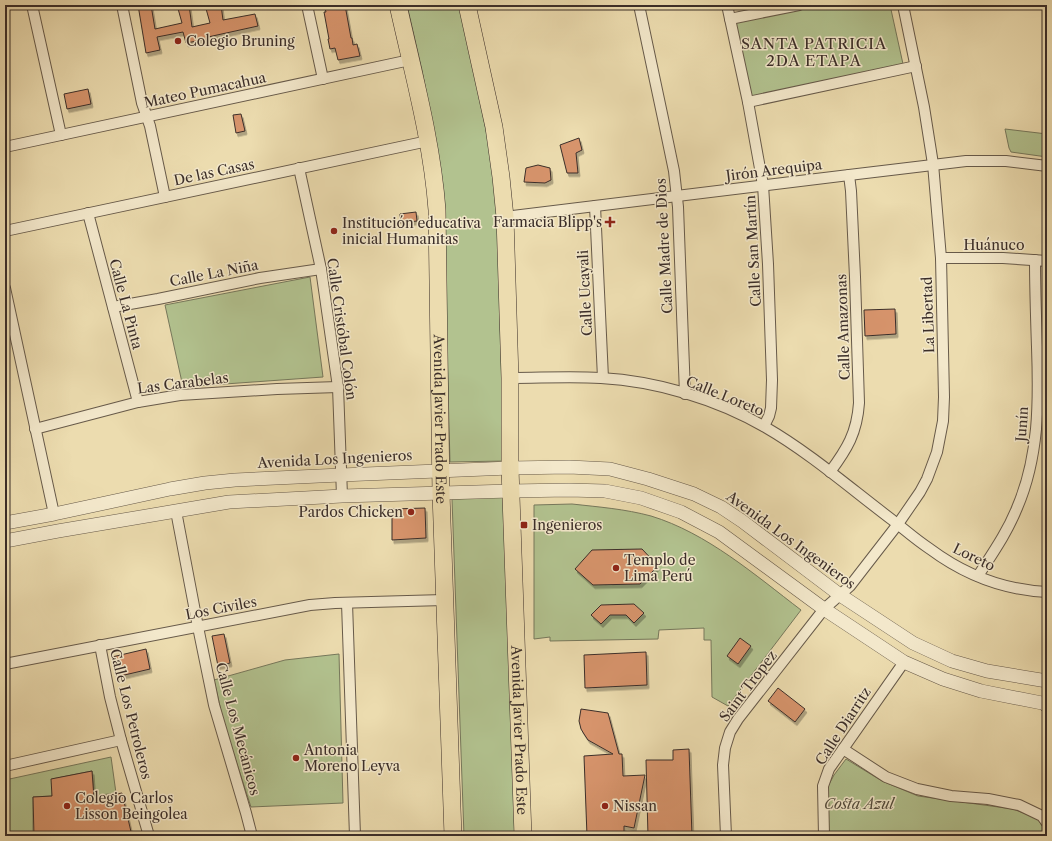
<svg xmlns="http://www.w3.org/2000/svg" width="1052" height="841" font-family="'Libre Caslon Text',serif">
<defs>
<filter id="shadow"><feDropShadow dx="2" dy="3.5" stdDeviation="0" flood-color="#0004"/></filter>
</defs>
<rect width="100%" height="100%" fill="#ecdcaf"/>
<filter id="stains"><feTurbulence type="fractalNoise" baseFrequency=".005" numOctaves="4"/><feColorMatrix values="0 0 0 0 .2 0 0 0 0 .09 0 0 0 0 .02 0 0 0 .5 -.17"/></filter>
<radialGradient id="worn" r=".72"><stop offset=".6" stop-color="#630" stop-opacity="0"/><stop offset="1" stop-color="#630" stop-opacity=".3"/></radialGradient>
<g fill="#b2c28f" stroke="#76785c">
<polygon points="407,5 459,5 481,104 491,156 497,208 504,461 450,462 444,239 439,161 422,70"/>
<polygon points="820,5 890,5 903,64 750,98 733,23"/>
<polygon points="1005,129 1047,134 1047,157 1011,152 1009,148"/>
<polygon points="310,277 323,377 183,387 165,305"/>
<polygon points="503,497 516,836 464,836 452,499"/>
<path d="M 572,504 C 599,507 625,509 651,516 C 707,533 755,575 801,610 L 728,706 L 712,697 L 711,640 L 704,640 L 704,628 L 659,630 L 658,639 L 550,641 L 550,637 L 534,639 L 534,505 Z"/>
<polygon points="339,654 343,803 251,807 224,724 214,680 285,660"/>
<polygon points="111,757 116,793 94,796 92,771 52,779 52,796 33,797 33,836 5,836 5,780"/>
<polygon points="846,759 882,781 918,796 1013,809 1037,818 1046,832 1047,836 829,836 826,790 834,775"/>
</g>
<g fill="#d7946c" stroke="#3b2e29" filter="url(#shadow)">
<polygon points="138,5 151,5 155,29 182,23 177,5 189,5 192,27 210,23 205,5 221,5 223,20 255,14 258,26 208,37 208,39 186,43 183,32 157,37 160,50 146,53"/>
<polygon points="324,5 345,5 351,38 352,38 353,45 357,44 360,56 338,60 335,48 330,49 328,39 329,39 324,12 326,12"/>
<polygon points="88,89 91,104 67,109 64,94"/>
<polygon points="241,114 245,131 236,133 233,115"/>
<polygon points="579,138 582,150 576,153 578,173 567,173 560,145"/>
<polygon points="538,165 550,168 551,180 545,183 524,182 526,168"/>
<polygon points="416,212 417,221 400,223 400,214"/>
<polygon points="895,309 896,334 865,336 864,310"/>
<polygon points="425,508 426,538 392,540 392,509"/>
<polygon points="642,549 658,566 640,584 593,585 575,569 592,550"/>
<polygon points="634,604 644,613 634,623 626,615 610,615 601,624 591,615 601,605"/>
<polygon points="224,634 230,663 218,666 212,636"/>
<polygon points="740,638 751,646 738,664 727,656"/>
<polygon points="146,649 150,669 116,677 112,657"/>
<polygon points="646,652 647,685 585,688 584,655"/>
<polygon points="778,688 805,709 795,722 768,701"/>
<polygon points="581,709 608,713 619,754 622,754 623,776 645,775 634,828 624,826 624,836 587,836 584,756 613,754 588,740 584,734 581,729 579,721"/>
<polygon points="689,749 692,836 648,836 646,760 673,760 673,750"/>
<polygon points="92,771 94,798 122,793 132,836 34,836 33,797 52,796 51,779"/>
</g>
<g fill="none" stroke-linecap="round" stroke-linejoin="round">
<g stroke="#675a4a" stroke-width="12">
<g id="minor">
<polyline points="32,5 61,135"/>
<polyline points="122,5 142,103 150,126 165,197"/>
<polyline points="307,5 323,79"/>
<polyline points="639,5 664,123 674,171 678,207 685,394"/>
<polyline points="727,5 748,102 763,185 768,264 772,380 771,408 769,416 764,426"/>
<polyline points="730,19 799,5"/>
<polyline points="748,102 916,66"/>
<polyline points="5,147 410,60"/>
<polyline points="299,168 321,269 338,387 342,496"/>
<polyline points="595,206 603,378"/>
<polyline points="88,213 138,402"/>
<polyline points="505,217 849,175 966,161 1006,161 1047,166"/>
<polyline points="5,231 428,141"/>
<polyline points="941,258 1003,258 1047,261"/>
<polyline points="5,288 54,514"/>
<polyline points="113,307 158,299 260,278 321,269"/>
<path d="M 510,378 C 541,378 571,376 601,378 C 656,381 717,399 765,427 C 810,453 850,488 891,519 C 904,529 916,540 930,549 C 965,575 1004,590 1047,592"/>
<polyline points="35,429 138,402 180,395 277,389 338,387"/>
<path d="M 830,472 C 847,449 857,433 859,403 L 855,277 L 851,191 L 849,175"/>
<polyline points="176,511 198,627 214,705 246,813 252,836"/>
<path d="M 978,576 C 992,554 1007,533 1017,508 C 1039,457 1039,402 1037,347 C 1036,318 1035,289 1035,260"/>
<polyline points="347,603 355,836"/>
<polyline points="100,645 110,697 121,740 149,836"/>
<polyline points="5,664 310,605 335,603 444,600"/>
<polyline points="843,749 886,777 917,789 951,796 988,799 1019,805 1042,816 1047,823"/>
<polyline points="5,766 121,740"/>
<polyline points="726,836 723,765 725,748 730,732 738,719 824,609 850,586 898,524 920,492 927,479 937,452 943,421 944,397 941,258 933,164 924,107 903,5"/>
<polyline points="824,836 823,786 829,769 904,662"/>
</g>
</g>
<g stroke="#675a4a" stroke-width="14">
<g id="tertiary">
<polyline points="5,523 54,514 170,489 205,483 235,480 341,475 510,468 569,467 610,469 648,479 694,494 721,507 742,521 840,595 913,643 952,661 987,671 1047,681"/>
<polyline points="5,541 58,531 229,502 342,496 510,491 569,490 605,491 641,498 681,512 719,532 824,609 904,662 943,679 981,691 1047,704"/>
</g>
</g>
<g stroke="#3b2e29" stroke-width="16">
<polyline id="secondary" points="1046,704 1047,704"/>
</g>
<g stroke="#3b2e29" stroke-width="18">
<g id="primary">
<path id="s1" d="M 398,5 C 413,73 432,141 437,210 L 441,493 L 453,836"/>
<path id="s2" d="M 467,5 L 494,127 L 501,177 L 505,217 L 510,378 L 510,468 L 523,836"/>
</g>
</g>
<use href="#minor" stroke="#f3e8cb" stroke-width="10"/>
<use href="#tertiary" stroke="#f3e8cb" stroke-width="13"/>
<use href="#secondary" stroke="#f3e8cb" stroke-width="15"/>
<use href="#primary" stroke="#ecdcaf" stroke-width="17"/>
</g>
<g fill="#8f2418" stroke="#f3e8cb" stroke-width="1.5">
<circle cx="178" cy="41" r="4"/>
<path d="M608 216h4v4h4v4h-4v4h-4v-4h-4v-4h4z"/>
<circle cx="334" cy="231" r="4"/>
<circle cx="411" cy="512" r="4"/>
<rect x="520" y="521" width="8" height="8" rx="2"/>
<circle cx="616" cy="568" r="4"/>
<circle cx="296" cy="758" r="4"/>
<circle cx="67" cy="806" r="4"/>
<circle cx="605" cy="806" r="4"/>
</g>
<g text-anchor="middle" stroke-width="3" stroke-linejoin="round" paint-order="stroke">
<g font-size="14" fill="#3b2e29" stroke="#f3e8cb" text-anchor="start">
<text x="186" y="46">Colegio Bruning</text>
<text x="602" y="227" text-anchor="end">Farmacia Blipp's</text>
<text x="342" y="228">Institución educativa<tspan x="342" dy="16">inicial Humanitas</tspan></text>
<text x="403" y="517" text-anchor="end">Pardos Chicken</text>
<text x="532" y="530">Ingenieros</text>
<text x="624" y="565">Templo de<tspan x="624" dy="16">Lima Perú</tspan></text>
<text x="304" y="755">Antonia<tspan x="304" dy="16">Moreno Leyva</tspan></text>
<text x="75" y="803">Colegio Carlos<tspan x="75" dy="16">Lisson Beingolea</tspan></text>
<text x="613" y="811">Nissan</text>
</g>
<g font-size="14" fill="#3b2e29" stroke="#f3e8cb">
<text transform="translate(205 90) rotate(-12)" y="5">Mateo Pumacahua</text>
<text transform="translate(774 170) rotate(-7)" y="5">Jirón Arequipa</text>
<text transform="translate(214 172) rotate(-12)" y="5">De las Casas</text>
<text x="994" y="250">Huánuco</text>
<text transform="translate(664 246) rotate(-93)" y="5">Calle Madre de Dios</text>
<text transform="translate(753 251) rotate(-93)" y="5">Calle San Martín</text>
<text transform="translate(214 273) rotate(-11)" y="5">Calle La Niña</text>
<text transform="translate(585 293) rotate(-93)" y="5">Calle Ucayali</text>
<text transform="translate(126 304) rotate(75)" y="5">Calle La Pinta</text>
<text transform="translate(928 315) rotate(-92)" y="5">La Libertad</text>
<text transform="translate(843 327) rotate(-92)" y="5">Calle Amazonas</text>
<text transform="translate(342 329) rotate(82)" y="5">Calle Cristóbal Colón</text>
<text transform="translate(183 383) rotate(-7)" y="5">Las Carabelas</text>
<text transform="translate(725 396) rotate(22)" y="5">Calle Loreto</text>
<text dy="5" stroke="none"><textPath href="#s1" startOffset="418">Avenida Javier Prado Este</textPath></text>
<text transform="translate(1022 424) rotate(-86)" y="5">Junín</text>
<text transform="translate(335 459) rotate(-3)" y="5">Avenida Los Ingenieros</text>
<text transform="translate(791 540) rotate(36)" y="5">Avenida Los Ingenieros</text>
<text transform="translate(974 557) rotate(26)" y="5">Loreto</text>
<text transform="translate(221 608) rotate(-11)" y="5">Los Civiles</text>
<text transform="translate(748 686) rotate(-53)" y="5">Saint Tropez</text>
<text transform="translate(131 714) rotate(76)" y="5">Calle Los Petroleros</text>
<text transform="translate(843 726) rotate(-57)" y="5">Calle Diarritz</text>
<text transform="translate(238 729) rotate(75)" y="5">Calle Los Mecánicos</text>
<text dy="5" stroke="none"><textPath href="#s2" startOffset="729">Avenida Javier Prado Este</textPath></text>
</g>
<g font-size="14" font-style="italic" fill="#534c3d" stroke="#f3e8cb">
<text x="859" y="809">Costa Azul</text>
</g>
<g font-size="15" letter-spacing="1" fill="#3b2e29" stroke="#f3e8cb">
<text x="814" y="49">SANTA PATRICIA<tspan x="814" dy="17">2DA ETAPA</tspan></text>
</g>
</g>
<rect width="1052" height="841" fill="none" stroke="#ecdcaf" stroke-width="20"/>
<rect x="6" y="6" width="1040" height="829" fill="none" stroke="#3b2e29" stroke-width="2"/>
<rect x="10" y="10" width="1032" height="821" fill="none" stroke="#3b2e29"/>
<rect width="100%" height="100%" filter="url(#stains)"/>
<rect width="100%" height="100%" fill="url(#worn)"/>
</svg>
